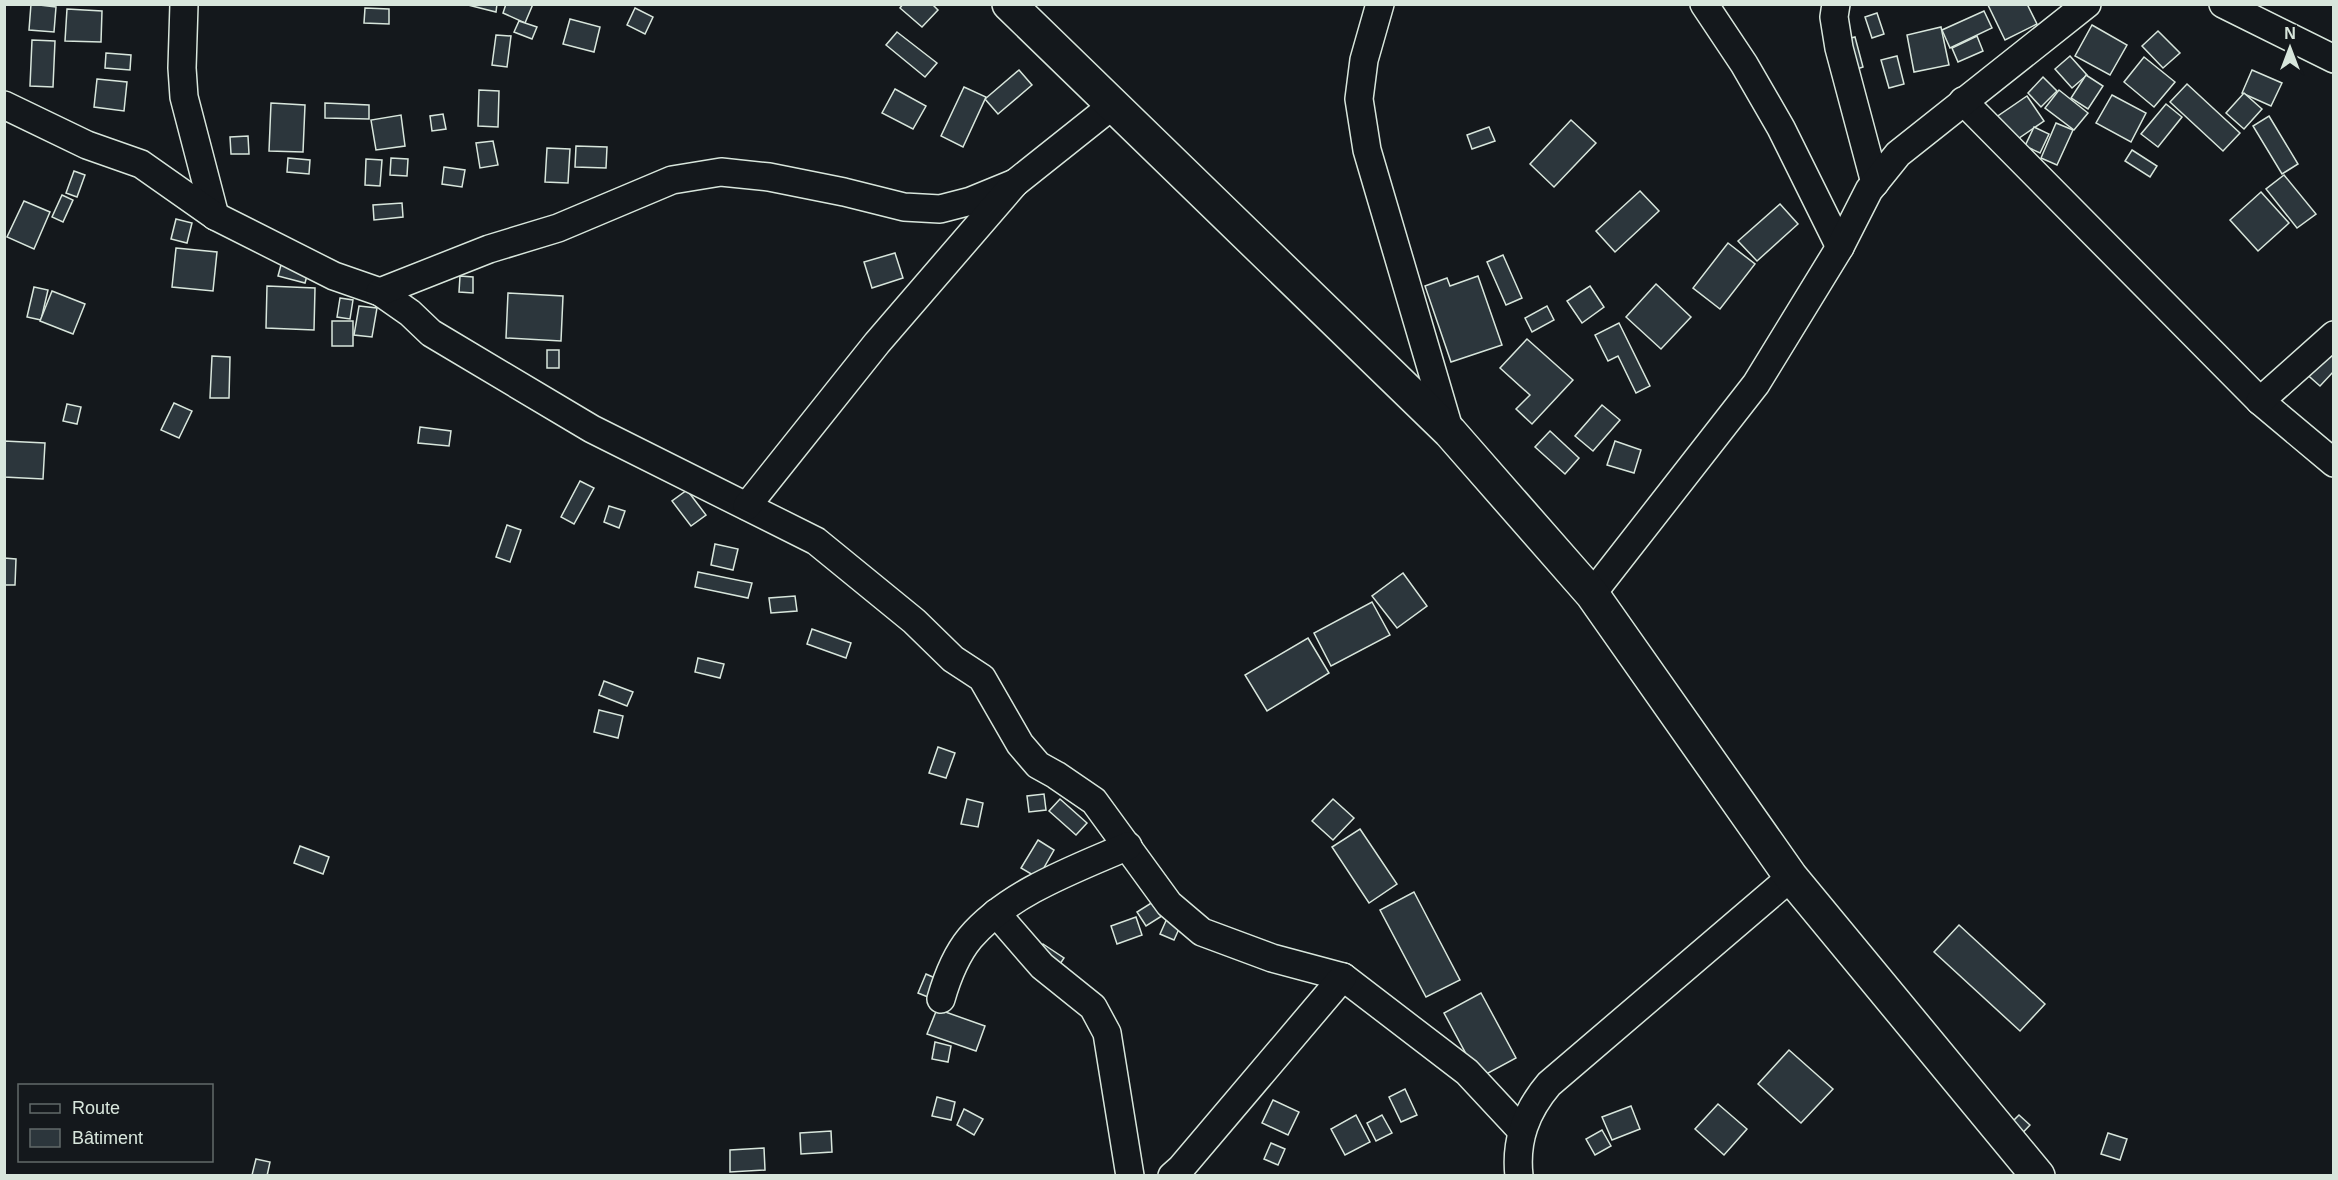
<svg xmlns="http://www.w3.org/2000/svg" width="2338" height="1180" font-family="Arial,sans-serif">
<rect width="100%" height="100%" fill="#14181c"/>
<g fill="#2c363c" stroke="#d8e6dc" stroke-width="1.5">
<polygon points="31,4 56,7 54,32 29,30"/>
<polygon points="464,4 497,4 496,12"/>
<polygon points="506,4 533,4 525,23 503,13"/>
<polygon points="903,4 932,4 938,10 922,27 900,8"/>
<polygon points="1990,4 2027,4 2037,24 2005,40 1988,5"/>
<polygon points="365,8 389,9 389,24 364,23"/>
<polygon points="635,8 653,17 645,34 627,25"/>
<polygon points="67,9 102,11 101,42 65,41"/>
<polygon points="1984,11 1992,28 1950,48 1942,30"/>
<polygon points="1877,13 1884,34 1872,38 1865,17"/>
<polygon points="570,19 600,27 594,52 563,44"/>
<polygon points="519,21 537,27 532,39 514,32"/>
<polygon points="2092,25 2127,45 2110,75 2075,56"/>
<polygon points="1941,27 1949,65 1914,72 1907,35"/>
<polygon points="2158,31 2180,53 2163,68 2142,46"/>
<polygon points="897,32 937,63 925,77 886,45"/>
<polygon points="496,35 511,36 507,67 492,65"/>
<polygon points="1977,36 1983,51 1958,62 1952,48"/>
<polygon points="1855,37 1863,67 1848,72 1839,41"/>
<polygon points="32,40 55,41 53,87 30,86"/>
<polygon points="106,53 131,55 130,70 105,68"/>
<polygon points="1897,56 1904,84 1889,88 1881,60"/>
<polygon points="2070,56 2087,75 2072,88 2055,69"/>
<polygon points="2144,57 2175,82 2154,107 2124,82"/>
<polygon points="1019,70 1032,85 998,114 985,99"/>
<polygon points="2252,70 2282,83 2271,106 2242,93"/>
<polygon points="2086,75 2103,86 2088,109 2071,98"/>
<polygon points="2043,77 2057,91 2041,107 2028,93"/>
<polygon points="97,79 127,82 124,111 94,107"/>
<polygon points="2187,84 2240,133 2223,151 2170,102"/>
<polygon points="964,87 986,97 963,147 941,136"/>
<polygon points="895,89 926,106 913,129 882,113"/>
<polygon points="479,90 499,91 498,127 478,126"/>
<polygon points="2059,90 2088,113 2074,130 2045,108"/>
<polygon points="2244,93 2262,109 2244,129 2226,113"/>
<polygon points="2112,95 2146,113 2131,142 2096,123"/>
<polygon points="2027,96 2044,121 2009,145 1992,120"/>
<polygon points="271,103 305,105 303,152 269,151"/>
<polygon points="325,103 369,105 369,119 325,118"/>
<polygon points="2166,104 2182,117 2158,147 2141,134"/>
<polygon points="443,114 446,129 432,131 430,116"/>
<polygon points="401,115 405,146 376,150 371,120"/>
<polygon points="2269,116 2298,164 2282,174 2253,126"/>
<polygon points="1571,120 1596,143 1554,187 1530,164"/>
<polygon points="2056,123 2073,130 2057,165 2041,158"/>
<polygon points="1489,127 1495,141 1472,149 1467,135"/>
<polygon points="2034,127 2049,134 2040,153 2025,146"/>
<polygon points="248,136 249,154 231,154 230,137"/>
<polygon points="493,141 498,165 480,168 476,143"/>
<polygon points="576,146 607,147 606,168 575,167"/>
<polygon points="547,148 570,149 568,183 545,182"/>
<polygon points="2132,150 2157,166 2150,177 2125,161"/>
<polygon points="288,158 310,160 309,174 287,172"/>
<polygon points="391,158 408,159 407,176 390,175"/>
<polygon points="366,159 382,160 380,186 365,185"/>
<polygon points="444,167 465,170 462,187 442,184"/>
<polygon points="74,171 85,175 77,197 66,193"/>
<polygon points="2284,175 2316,214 2297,228 2266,189"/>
<polygon points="1640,191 1659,211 1615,252 1596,231"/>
<polygon points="2261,192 2289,223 2258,251 2230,220"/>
<polygon points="62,195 73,200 63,222 52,217"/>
<polygon points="24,201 50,212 34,249 7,237"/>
<polygon points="402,203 403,217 374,220 373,205"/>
<polygon points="1780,204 1798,224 1757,261 1738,241"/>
<polygon points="176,219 192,223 187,243 171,239"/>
<polygon points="1728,243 1755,264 1720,309 1693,288"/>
<polygon points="176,248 217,252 213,291 172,287"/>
<polygon points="895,253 903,278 872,288 864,262"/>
<polygon points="1503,255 1522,298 1506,305 1487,262"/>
<polygon points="281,265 308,272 305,283 278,276"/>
<polygon points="460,276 473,277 473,293 459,292"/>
<polygon points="1478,276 1502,345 1451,362 1425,286 1447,278 1450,286"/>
<polygon points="1656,284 1691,317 1661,349 1626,317"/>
<polygon points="267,286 315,288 314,330 266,328"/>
<polygon points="1590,286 1604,307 1582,323 1567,301"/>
<polygon points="34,287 48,290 41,320 27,317"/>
<polygon points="52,291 85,304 73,334 40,321"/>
<polygon points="508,293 563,296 561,341 506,338"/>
<polygon points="340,298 353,300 350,319 337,317"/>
<polygon points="359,306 377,308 372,337 354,335"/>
<polygon points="1547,306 1554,320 1532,332 1525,318"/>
<rect x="332" y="321" width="21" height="25"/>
<polygon points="1619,323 1650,386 1636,393 1618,356 1608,361 1595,335"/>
<polygon points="1527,339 1573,380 1532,424 1516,409 1530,395 1500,368"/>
<polygon points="2334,347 2334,371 2320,386 2302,370"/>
<rect x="547" y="350" width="12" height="18"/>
<polygon points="212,356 230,357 229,398 210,398"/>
<polygon points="174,403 192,411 179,438 161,430"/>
<polygon points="67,404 81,407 77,424 63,421"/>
<polygon points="1602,405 1620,420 1593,451 1575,436"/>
<polygon points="420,427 451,431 449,446 418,443"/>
<polygon points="1550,431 1579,458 1565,474 1535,447"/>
<polygon points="4,441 45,443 43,479 4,477"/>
<polygon points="1615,441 1641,450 1634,473 1607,465"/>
<polygon points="580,481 594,488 574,524 561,517"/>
<polygon points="687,490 706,515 691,526 672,501"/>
<polygon points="609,506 625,511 619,528 604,522"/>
<polygon points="507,525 521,530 510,562 496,557"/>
<polygon points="715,544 738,549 733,570 711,565"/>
<polygon points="4,558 16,559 15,585 4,585"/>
<polygon points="698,572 752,583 748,598 695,587"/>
<polygon points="1403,573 1427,606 1397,628 1372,596"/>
<polygon points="795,596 797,611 771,613 769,598"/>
<polygon points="1372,602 1390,635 1331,666 1314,633"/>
<polygon points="812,629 851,643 846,658 807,644"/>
<polygon points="1308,638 1329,673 1267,711 1245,675"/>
<polygon points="698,658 724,664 720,678 695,672"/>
<polygon points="604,681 633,692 627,706 599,695"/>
<polygon points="599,710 623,716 618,738 594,732"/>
<polygon points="938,747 955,753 946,778 929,773"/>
<polygon points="1044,794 1046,810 1029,812 1027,796"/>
<polygon points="967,799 983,803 978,827 961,824"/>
<polygon points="1060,799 1087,823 1076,835 1049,811"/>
<polygon points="1333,799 1354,818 1333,840 1312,821"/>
<polygon points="1360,829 1397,884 1369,903 1332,847"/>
<polygon points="1038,840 1054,850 1038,878 1021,868"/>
<polygon points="300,846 329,857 323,874 294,863"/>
<polygon points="1414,892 1460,980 1426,997 1380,910"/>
<polygon points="1156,900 1165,914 1146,926 1137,912"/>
<polygon points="1169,914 1183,920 1174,940 1160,934"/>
<polygon points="1136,917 1142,935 1117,944 1111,926"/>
<polygon points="1959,925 2045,1004 2020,1031 1934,952"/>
<polygon points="1043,944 1064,958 1056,970 1035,957"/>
<polygon points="926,974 951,985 943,1003 918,993"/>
<polygon points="1481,993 1516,1058 1479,1078 1444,1013"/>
<polygon points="937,1009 985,1026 976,1051 927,1034"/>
<polygon points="935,1042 951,1046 948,1062 932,1059"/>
<polygon points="1789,1050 1833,1089 1801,1123 1758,1084"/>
<polygon points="1405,1089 1417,1115 1401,1122 1389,1097"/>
<polygon points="937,1097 955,1102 951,1120 932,1116"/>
<polygon points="1273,1100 1299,1112 1288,1135 1262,1123"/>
<polygon points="1718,1104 1747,1129 1724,1155 1695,1129"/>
<polygon points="1631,1106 1640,1129 1612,1140 1602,1117"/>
<polygon points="964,1109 983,1119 974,1135 957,1125"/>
<polygon points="1356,1115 1370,1142 1345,1155 1331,1129"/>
<polygon points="1382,1115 1392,1133 1376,1141 1367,1123"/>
<polygon points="2019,1115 2030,1125 2015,1141 2004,1130"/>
<polygon points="1602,1130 1611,1146 1595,1155 1586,1139"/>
<polygon points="831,1131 832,1152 801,1154 800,1133"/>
<polygon points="2108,1133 2127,1139 2120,1160 2101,1154"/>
<polygon points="1271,1143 1285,1149 1278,1165 1264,1159"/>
<polygon points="764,1148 765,1170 730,1172 730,1150"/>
<polygon points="256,1159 270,1162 267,1176 252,1175"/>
</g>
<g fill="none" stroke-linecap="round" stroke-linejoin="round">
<g stroke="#d8e6dc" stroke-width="30">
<g id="minor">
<polyline points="184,4 182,68 184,97 215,216"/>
<polyline points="1380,4 1364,60 1359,99 1367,150 1450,432"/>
<polyline points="1704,4 1744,64 1781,128 1840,247"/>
<polyline points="1836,4 1834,17 1839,48 1875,183"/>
<polyline points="2223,4 2334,59"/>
<polyline points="1963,101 2260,401 2334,463"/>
<polyline points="4,105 87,145 141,164 215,216 334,276 380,292 410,313 431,333 592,429 816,541 914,621 953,659 982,678 1020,744 1038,765 1056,775 1094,801 1169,904 1202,932 1272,958 1343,977 1467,1072 1522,1131"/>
<polyline points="380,292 489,249 558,228 672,180 721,172 769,177 844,192 904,207 940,209 971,201 1015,183"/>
<polyline points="2260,401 2334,335"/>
<polyline points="747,506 877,343 1015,183 1113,105"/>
<polyline points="1592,594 1756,384 1840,247 1869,190 1898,154 2087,4"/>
<polyline points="996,913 1042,966 1093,1007 1107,1033 1130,1176"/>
<path d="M 941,999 C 947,978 956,955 970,938 C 1008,893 1075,869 1128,846"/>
<polyline points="1172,1176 1181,1168 1343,977"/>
<path d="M 1519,1176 C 1515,1140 1526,1111 1549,1084 L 1791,877"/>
</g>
</g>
<g stroke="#d8e6dc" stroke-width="36">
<polyline id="major" points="1009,4 1450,432 1592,594 1791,877 2038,1176"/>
</g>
<use href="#minor" stroke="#14181c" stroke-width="27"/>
<use href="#major" stroke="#14181c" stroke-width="33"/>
</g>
<rect width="2338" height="1180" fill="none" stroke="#d8e6dc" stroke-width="12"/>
<rect x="18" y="1084" width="195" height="78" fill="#14181c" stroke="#626a69" stroke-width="1.5"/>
<rect x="30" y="1104" width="30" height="9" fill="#14181c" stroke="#626a69" stroke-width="1.5"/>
<text x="72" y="1114" font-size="18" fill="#d8e6dc">Route</text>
<rect x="30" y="1129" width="30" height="18" fill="#2c363c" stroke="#626a69" stroke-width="1.5"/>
<text x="72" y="1144" font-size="18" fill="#d8e6dc">Bâtiment</text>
<g transform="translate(2290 48)" stroke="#14181c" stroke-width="4.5" paint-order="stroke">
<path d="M0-4.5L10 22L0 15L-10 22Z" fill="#d8e6dc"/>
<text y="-9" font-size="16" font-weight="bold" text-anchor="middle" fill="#d8e6dc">N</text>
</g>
</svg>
